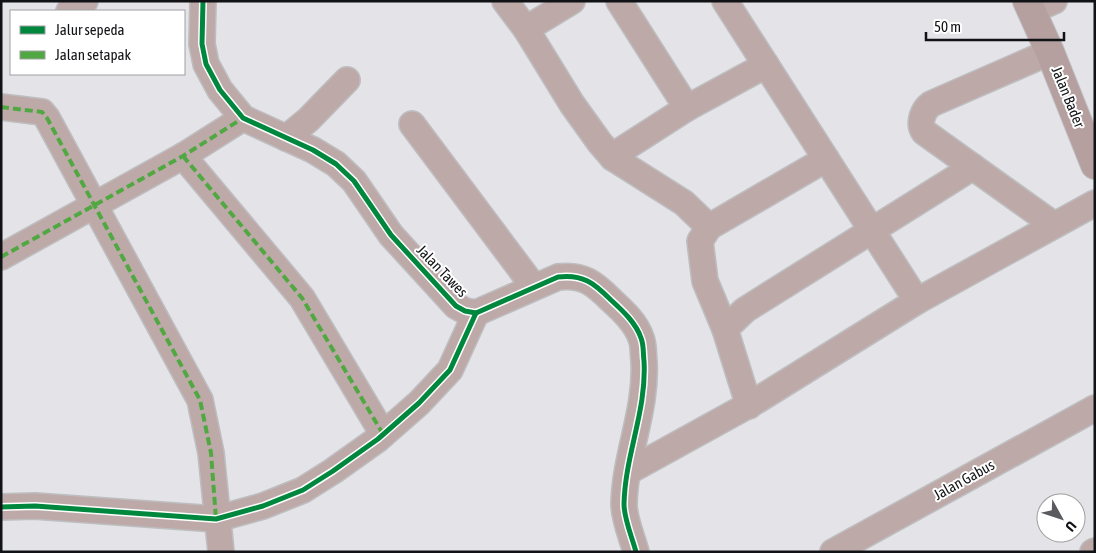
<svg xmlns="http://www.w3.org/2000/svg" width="1096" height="553" font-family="'Asap Condensed',sans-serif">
<rect width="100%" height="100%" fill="#e3e3e8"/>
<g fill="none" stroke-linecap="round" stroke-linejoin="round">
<g stroke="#bebec1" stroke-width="28">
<g id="minor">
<path d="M 203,1 L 202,44 L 206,64 L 220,90 L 243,118 L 313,150 L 336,164 L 354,181 L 391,235 L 456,306 L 465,311 L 476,313 L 558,277 C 583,274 594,283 611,300 C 623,311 636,323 641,338 C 644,345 643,354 644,361 C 647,410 625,455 624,504 C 624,519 632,537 636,552"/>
<polyline points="505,1 526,29 572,104 600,143 613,158 684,203 709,227"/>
<polyline points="725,1 917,301"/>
<polyline points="69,11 85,1"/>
<polyline points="1031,11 1054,1"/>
<polyline points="526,29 572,1"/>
<path d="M 1050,52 L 931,104 C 923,110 918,123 924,132 L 1054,225"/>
<polyline points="1,107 42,112 47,118 200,400 211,453 221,552"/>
<polyline points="687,108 766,65"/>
<polyline points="412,124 534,287"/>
<polyline points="286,138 308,120 347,80"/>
<polyline points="183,156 302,298 383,434"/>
<polyline points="613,158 620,151 687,108 619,1"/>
<polyline points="1,257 183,156 243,118"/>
<polyline points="725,329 705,281 700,241 709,227 826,159"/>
<polyline points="749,406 725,329 745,310 973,167"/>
<polyline points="629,471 756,401 917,301 1095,203"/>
<polyline points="1,507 35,506 216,519 263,506 303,490 333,471 378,439 419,403 450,370 476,313"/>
<polyline points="833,552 1095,408"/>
<polyline points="1093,552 1095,551"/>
</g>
</g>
<g stroke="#bebec1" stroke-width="30">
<polyline id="major" points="1027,1 1050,52 1095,165"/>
</g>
<use href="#minor" stroke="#bdaaa8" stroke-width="25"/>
<use href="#major" stroke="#b5a09f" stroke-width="28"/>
<g stroke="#51a842" stroke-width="4" stroke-dasharray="8 4" stroke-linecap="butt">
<polyline points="1,107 42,112 47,118 200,400 211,453 216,519"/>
<polyline points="183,156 302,298 383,434"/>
<polyline points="1,257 183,156 243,118"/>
</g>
<g stroke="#fff" stroke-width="8">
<g id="cycleway">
<path d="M 203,1 L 202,44 L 206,64 L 220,90 L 243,118 L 313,150 L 336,164 L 354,181 L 391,235 L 456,306 L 465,311 L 476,313 L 558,277 C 583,274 594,283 611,300 C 623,311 636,323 641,338 C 644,345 643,354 644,361 C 647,410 625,455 624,504 C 624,519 632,537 636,552"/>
<polyline points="1,507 35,506 216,519 263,506 303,490 333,471 378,439 419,403 450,370 476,313"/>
</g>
</g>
<use href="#cycleway" stroke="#00873e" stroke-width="5"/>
</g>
<g text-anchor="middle" stroke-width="4" stroke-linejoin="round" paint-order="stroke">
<g font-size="15" fill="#111215" stroke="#fff">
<text transform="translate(1068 97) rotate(68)" y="5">Jalan Bader</text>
<text transform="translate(442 271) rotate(46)" y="5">Jalan Tawes</text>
<text transform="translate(964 480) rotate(-29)" y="5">Jalan Gabus</text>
</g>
</g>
<rect width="1096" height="553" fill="none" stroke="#111215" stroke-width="5"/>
<rect x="10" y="10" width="175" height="65" fill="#ffffff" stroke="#a0a0a1"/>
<rect x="20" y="26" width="25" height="8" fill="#00873e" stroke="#a0a0a1"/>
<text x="55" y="35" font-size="15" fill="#111215">Jalur sepeda</text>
<rect x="20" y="51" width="25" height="8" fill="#51a842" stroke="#a0a0a1"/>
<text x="55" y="60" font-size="15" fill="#111215">Jalan setapak</text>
<g transform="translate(1061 518) rotate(130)"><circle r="24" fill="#ffffff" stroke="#a0a0a1"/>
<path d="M0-4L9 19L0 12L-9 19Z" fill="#5a5b5f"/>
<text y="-8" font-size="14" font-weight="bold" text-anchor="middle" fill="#111215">U</text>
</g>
<path d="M926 32v8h138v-8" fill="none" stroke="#111215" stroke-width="2.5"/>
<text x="934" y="32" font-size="15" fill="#111215" stroke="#ffffff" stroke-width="4" paint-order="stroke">50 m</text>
</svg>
